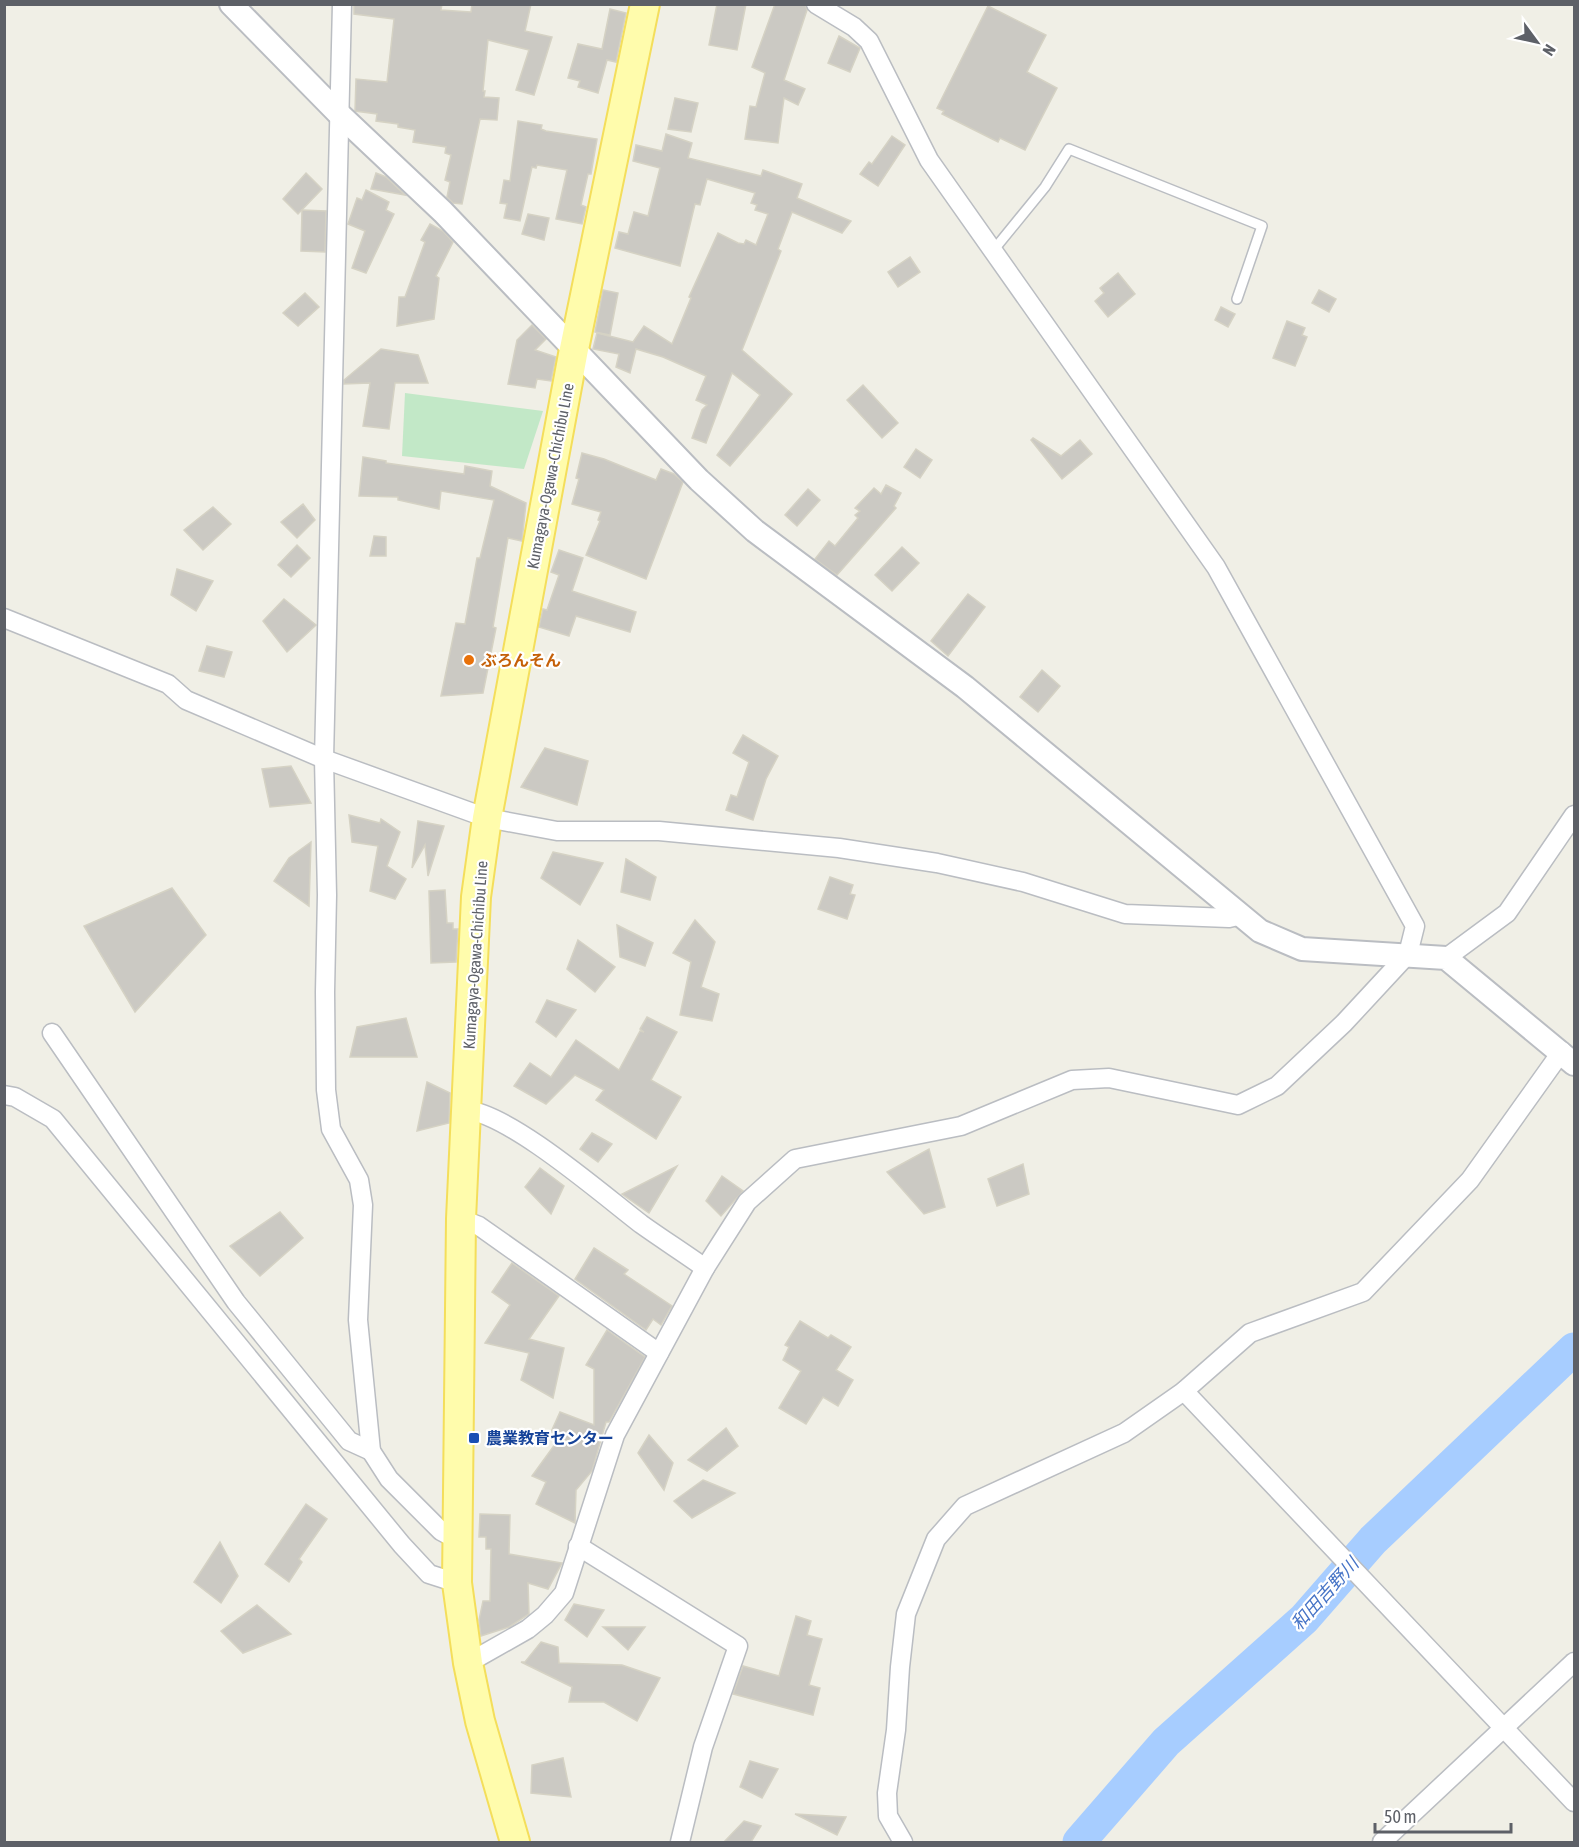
<svg xmlns="http://www.w3.org/2000/svg" width="1579" height="1847" font-family="'Asap Condensed','Noto Sans JP',sans-serif">
<rect width="100%" height="100%" fill="#f0efe6"/>
<polygon fill="#c2e8c7" points="405,393 543,411 524,469 402,456"/>
<g fill="none" stroke-linecap="round" stroke-linejoin="round">
<polyline stroke="#a7cdff" stroke-width="33" points="1079,1842 1166,1742 1304,1619 1373,1540 1574,1349"/>
</g>
<g fill="#cbc9c3" stroke="#d5d2c4" stroke-width="1.5">
<polygon points="354,4 442,4 441,10 471,12 472,4 531,4 525,31 552,37 534,95 516,90 529,50 488,40 483,91 485,91 484,97 499,98 497,120 480,119 462,204 453,203 447,197 450,182 445,180 451,155 445,153 446,147 413,142 415,130 398,127 398,124 376,121 377,114 355,111 356,79 387,82 394,19 354,14"/>
<polygon points="717,4 746,4 737,50 709,45"/>
<polygon points="775,4 805,4 807,10 784,80 805,89 798,105 784,98 778,143 745,139 750,106 756,107 765,73 752,67"/>
<polygon points="988,6 1046,35 1027,72 1057,88 1025,150 1000,138 998,142 942,114 944,111 937,108"/>
<polygon points="610,9 626,13 616,62 607,60 598,93 578,87 580,81 568,78 578,44 602,49"/>
<polygon points="839,36 860,48 850,72 828,63"/>
<polygon points="675,98 698,103 691,132 668,129"/>
<polygon points="518,121 542,125 541,129 546,131 597,139 591,174 588,174 581,205 586,207 582,224 556,219 567,170 537,165 536,168 532,167 520,221 504,218 507,204 500,203 504,180 510,181"/>
<polygon points="666,134 692,143 688,158 761,176 763,170 802,184 797,198 851,221 842,233 792,212 778,249 781,251 742,350 792,394 730,466 717,455 760,395 732,373 706,443 692,438 702,410 707,405 696,400 706,376 663,357 636,349 630,373 616,367 619,354 593,349 597,333 633,342 644,326 672,344 691,298 689,297 718,233 738,243 744,244 746,240 756,245 768,214 755,210 757,205 751,203 755,193 707,179 700,205 695,204 680,266 615,248 619,232 628,234 634,212 648,216 660,168 633,161 636,145 662,151"/>
<polygon points="892,136 905,145 878,186 860,174 869,162 872,164"/>
<polygon points="306,173 322,189 298,214 283,199"/>
<polygon points="376,173 386,177 405,195 371,189"/>
<polygon points="366,190 389,202 386,210 394,214 366,273 352,268 365,231 348,224 357,198 362,200"/>
<polygon points="302,210 326,211 325,252 301,251"/>
<polygon points="528,214 549,218 544,240 522,234"/>
<polygon points="430,224 443,231 453,242 436,276 439,278 434,319 397,326 399,297 405,297 425,242 421,240"/>
<polygon points="910,257 920,272 898,287 888,272"/>
<polygon points="1118,273 1135,294 1108,317 1095,301 1104,293 1100,288"/>
<polygon points="603,290 618,293 610,335 595,332"/>
<polygon points="1319,290 1336,299 1329,312 1312,303"/>
<polygon points="305,293 319,307 298,326 283,313"/>
<polygon points="1221,307 1235,314 1228,327 1215,320"/>
<polygon points="1287,321 1305,328 1302,335 1307,337 1295,366 1273,358"/>
<polygon points="532,325 546,339 535,350 556,357 551,381 537,379 535,388 508,384 517,340"/>
<polygon points="381,349 418,355 428,383 395,383 389,429 363,426 370,383 344,384 344,380"/>
<polygon points="863,385 898,423 882,438 847,400"/>
<polygon points="1033,438 1061,456 1080,440 1092,454 1062,479 1031,440"/>
<polygon points="916,449 932,460 920,478 904,467"/>
<polygon points="582,453 604,459 656,480 661,469 674,474 683,482 646,579 586,555 600,521 598,520 601,512 572,504 579,479 576,478"/>
<polygon points="363,457 386,461 386,463 464,474 465,466 492,471 490,486 526,503 522,541 508,538 493,627 496,628 483,693 441,696 456,623 465,624 477,558 480,558 494,500 441,491 439,509 398,500 398,497 359,496"/>
<polygon points="886,485 901,493 894,506 896,508 837,575 815,559 829,541 835,546 858,518 855,515 860,511 855,508 874,488 881,494"/>
<polygon points="808,489 820,500 797,526 785,515"/>
<polygon points="303,504 315,520 297,538 281,522"/>
<polygon points="213,507 231,524 203,550 184,530"/>
<polygon points="374,536 386,537 386,556 370,556"/>
<polygon points="297,545 310,558 291,577 278,565"/>
<polygon points="902,547 919,563 892,591 875,575"/>
<polygon points="559,550 583,558 572,591 636,612 630,632 576,616 569,636 539,627 543,609 547,610 559,575 551,572"/>
<polygon points="177,569 213,581 196,611 171,595"/>
<polygon points="968,594 985,607 948,656 931,641"/>
<polygon points="284,599 316,625 287,652 263,621"/>
<polygon points="207,646 232,652 224,677 199,671"/>
<polygon points="1042,670 1060,686 1038,712 1020,697"/>
<polygon points="743,735 778,756 766,779 753,820 726,810 731,795 737,797 749,762 733,753"/>
<polygon points="545,748 588,761 577,805 521,787"/>
<polygon points="291,766 311,803 270,807 262,769"/>
<polygon points="349,815 380,823 381,819 400,832 387,866 406,879 395,899 370,891 378,846 352,842"/>
<polygon points="418,821 444,826 428,876 425,845 412,868"/>
<polygon points="311,842 309,906 274,881 289,858"/>
<polygon points="553,852 603,863 580,905 541,878"/>
<polygon points="626,859 656,877 650,900 621,892"/>
<polygon points="830,877 853,885 850,894 855,895 847,919 818,909"/>
<polygon points="172,888 206,935 135,1012 84,926"/>
<polygon points="445,890 447,923 453,923 453,929 458,929 456,962 431,963 429,891"/>
<polygon points="695,920 715,942 701,987 719,994 712,1021 680,1015 691,962 673,953"/>
<polygon points="617,925 653,943 645,966 620,957"/>
<polygon points="578,940 615,967 595,992 567,969"/>
<polygon points="547,1000 576,1010 556,1037 536,1022"/>
<polygon points="647,1017 677,1032 651,1080 681,1097 656,1139 596,1100 604,1090 575,1075 546,1104 514,1086 530,1063 551,1077 576,1040 619,1070 640,1031 644,1032 640,1029"/>
<polygon points="406,1018 417,1057 350,1057 357,1027"/>
<polygon points="427,1082 450,1093 449,1123 417,1131"/>
<polygon points="592,1133 612,1144 598,1162 580,1149"/>
<polygon points="929,1149 945,1207 924,1214 887,1172"/>
<polygon points="1023,1164 1029,1194 997,1206 988,1179"/>
<polygon points="677,1166 649,1213 622,1194"/>
<polygon points="540,1168 564,1186 551,1214 525,1187"/>
<polygon points="722,1176 743,1191 721,1216 706,1201"/>
<polygon points="280,1212 303,1238 260,1276 230,1246"/>
<polygon points="594,1248 628,1270 624,1274 672,1306 661,1325 653,1319 646,1330 575,1279"/>
<polygon points="512,1263 559,1296 529,1339 564,1348 553,1398 521,1380 529,1353 485,1343 510,1305 492,1292"/>
<polygon points="800,1321 828,1338 831,1335 851,1347 836,1370 853,1380 838,1406 823,1397 806,1424 779,1408 801,1371 783,1360 789,1347 785,1345"/>
<polygon points="607,1330 645,1357 609,1422 606,1422 592,1471 576,1490 575,1523 536,1504 546,1482 532,1476 561,1436 551,1432 560,1412 594,1425 594,1369 586,1365"/>
<polygon points="726,1428 738,1446 707,1471 688,1460"/>
<polygon points="649,1435 673,1463 664,1490 638,1453"/>
<polygon points="703,1480 735,1493 692,1518 674,1501"/>
<polygon points="306,1504 327,1519 299,1559 302,1562 289,1582 265,1564"/>
<polygon points="480,1514 510,1515 509,1554 562,1563 548,1589 528,1583 529,1614 509,1627 481,1636 479,1620 483,1601 490,1601 491,1549 486,1549 486,1537 479,1537"/>
<polygon points="220,1542 238,1576 221,1603 194,1582"/>
<polygon points="574,1604 604,1610 587,1637 565,1620"/>
<polygon points="257,1605 291,1634 243,1653 221,1631"/>
<polygon points="796,1616 811,1621 807,1635 822,1639 809,1685 820,1688 813,1715 733,1694 743,1666 779,1676"/>
<polygon points="603,1627 645,1627 628,1650"/>
<polygon points="541,1642 558,1647 559,1663 622,1665 660,1678 637,1721 604,1702 569,1702 572,1687 521,1662 525,1662"/>
<polygon points="563,1758 571,1797 531,1793 532,1765"/>
<polygon points="750,1761 778,1769 762,1798 740,1787"/>
<polygon points="795,1814 846,1817 837,1835"/>
<polygon points="744,1821 761,1826 751,1842 724,1842"/>
</g>
<g fill="none" stroke-linecap="round" stroke-linejoin="round">
<g stroke="#babdc2" stroke-width="12">
<polyline id="service" points="992,252 1045,187 1069,149 1262,226 1237,299"/>
</g>
<g stroke="#babdc2" stroke-width="21">
<g id="minor">
<polyline points="342,4 324,759 327,895 325,992 326,1090 331,1129 359,1180 363,1205 358,1320 371,1451 389,1479 441,1531 456,1539"/>
<polyline points="4,618 168,684 186,700 324,759 487,818 557,831 659,831 839,848 937,863 1023,882 1125,914 1229,918 1242,915"/>
<polyline points="1446,958 1507,913 1574,815"/>
<polyline points="52,1033 236,1302 349,1441 371,1451"/>
<polyline points="4,1095 15,1097 53,1119 402,1545 429,1574 457,1583"/>
<path d="M 466,1110 C 510,1114 602,1194 641,1224 C 662,1239 684,1253 705,1268"/>
<polyline points="461,1219 479,1226 659,1353"/>
<polyline points="1184,1391 1574,1802"/>
<polyline points="578,1546 738,1646 703,1747 680,1842"/>
<polyline points="468,1663 528,1629 545,1615 564,1593 615,1435 705,1268 747,1202 795,1159 961,1126 1072,1080 1109,1078 1238,1105 1277,1086 1344,1023 1408,954 1415,926 1216,567 929,160 869,41 854,27 816,4"/>
<polyline points="903,1842 888,1816 887,1793 896,1730 900,1667 906,1614 936,1539 965,1506 1124,1433 1184,1391 1250,1333 1363,1292 1470,1180 1562,1051"/>
<polyline points="1382,1842 1574,1662"/>
</g>
</g>
<g stroke="#babdc2" stroke-width="26">
<polyline id="tertiary" points="231,4 337,112 443,212 699,480 755,531 965,687 1260,931 1302,949 1446,958 1574,1064"/>
</g>
<g stroke="#f4de5b" stroke-width="32">
<polyline id="primary" points="515,1842 480,1721 468,1663 457,1583 461,1219 476,897 487,818 574,349 645,4"/>
</g>
<use href="#service" stroke="#fff" stroke-width="9"/>
<use href="#minor" stroke="#fff" stroke-width="18"/>
<use href="#tertiary" stroke="#fff" stroke-width="22"/>
<use href="#primary" stroke="#fffcac" stroke-width="28"/>
</g>
<circle fill="#e8710a" stroke="#fff" stroke-width="2" cx="469" cy="660" r="6"/>
<rect fill="#1a4fb4" stroke="#fff" stroke-width="2" x="468" y="1432" width="12" height="12" rx="3"/>
<g text-anchor="middle" stroke-width="4.5" stroke-linejoin="round" paint-order="stroke">
<g font-size="16" fill="#5d6067" stroke="#fff">
<text transform="translate(550 476) rotate(-79)" y="6">Kumagaya-Ogawa-Chichibu Line</text>
<text transform="translate(475 955) rotate(-86)" y="6">Kumagaya-Ogawa-Chichibu Line</text>
</g>
<g font-size="16" font-weight="bold" fill="#c56008" stroke="#fff" text-anchor="start">
<text x="481" y="666">ぶろんそん</text>
</g>
<g font-size="16" font-weight="bold" fill="#164399" stroke="#fff" text-anchor="start">
<text x="486" y="1444">農業教育センター</text>
</g>
<g font-size="18" font-style="italic" fill="#4573c6" stroke="#fff">
<text transform="translate(1325 1594) rotate(-48)" y="6">和田吉野川</text>
</g>
</g>
<rect width="1579" height="1847" fill="none" stroke="#5d6067" stroke-width="12"/>
<g transform="translate(1537 42) rotate(123)" stroke="#ffffff" stroke-width="4.5" paint-order="stroke">
<path d="M0-4.5L10 22L0 15L-10 22Z" fill="#5d6067"/>
<text y="-9" font-size="16" font-weight="bold" text-anchor="middle" fill="#5d6067">N</text>
</g>
<path d="M1375 1823v9h136v-9" fill="none" stroke="#5d6067" stroke-width="3"/>
<text x="1384" y="1823" font-size="18" fill="#5d6067" stroke="#ffffff" stroke-width="4.5" paint-order="stroke">50 m</text>
</svg>
